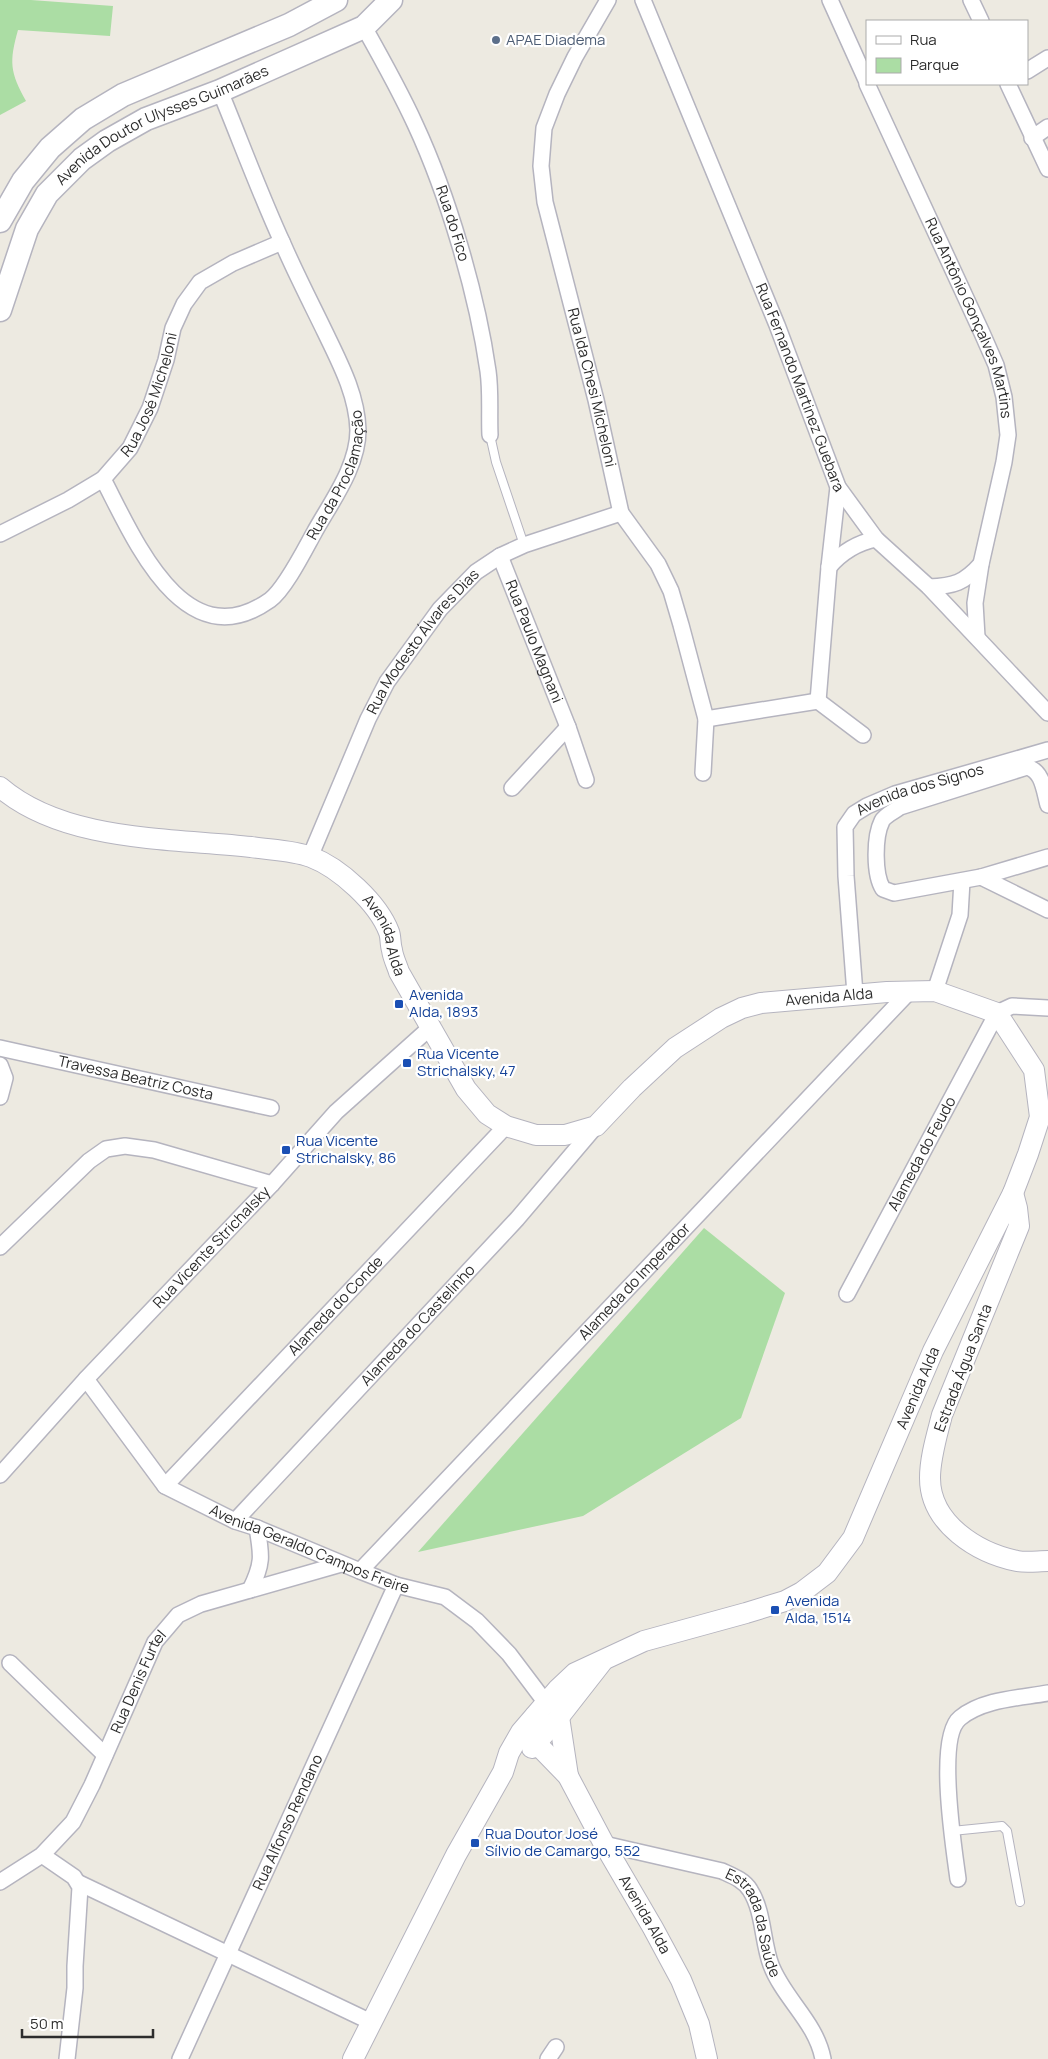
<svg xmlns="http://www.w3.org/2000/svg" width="1048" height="2059" font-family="Manrope,sans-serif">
<rect width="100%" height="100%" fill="#edeae1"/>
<g fill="#abdda4">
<path d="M 0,0 L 31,0 L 113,6 L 110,36 L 18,30 C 9,62 10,72 26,101 L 0,115 Z"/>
<polygon points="704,1228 785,1293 741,1418 583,1516 418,1552"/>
</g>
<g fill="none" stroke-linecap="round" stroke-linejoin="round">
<g stroke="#b5b4bf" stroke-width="10">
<g id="service">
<polyline points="490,435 496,462 524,545"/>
<polyline points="952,1831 1002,1826 1007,1831 1020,1902"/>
</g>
</g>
<g stroke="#b5b4bf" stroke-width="18">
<g id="minor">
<path id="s1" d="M 608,0 L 575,57 L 557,94 L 544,128 L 541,166 L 545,202 L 596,400 L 621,513 L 658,564 L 671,591 L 681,625 L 706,719 L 703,773"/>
<path id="s2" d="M 643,0 L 777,325 L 838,487 L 876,539 L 929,587 L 1048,713"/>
<polyline points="830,0 867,82"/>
<polyline points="971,0 981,21"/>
<path id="s3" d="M 364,27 C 382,59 400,91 415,124 C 448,195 477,294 488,371 C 491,392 489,414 490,435"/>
<polyline points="1027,71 1048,58"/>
<path id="s4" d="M 867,84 L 982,333 L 996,365 L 1004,397 L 1008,435 L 1004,462 L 981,564 L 975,603 L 977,637"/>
<polyline points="1008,84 1048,169"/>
<polyline points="1032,138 1048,127"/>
<path id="s5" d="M 103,479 C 134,538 184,661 270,600 C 285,589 304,551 314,533 C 331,502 358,467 358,430 C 357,395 340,363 325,332 C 311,303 296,274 283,244 C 260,194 241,142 220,91"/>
<path id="s6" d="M 0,534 L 68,500 L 103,479 L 130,448 L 150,408 L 166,360 L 173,328 L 184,304 L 200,282 L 233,263 L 282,242"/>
<path id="s7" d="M 500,556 L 568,727 L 586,780"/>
<path d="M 829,567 C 842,552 856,543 876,539"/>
<path d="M 929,587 C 954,586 964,583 981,564"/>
<polyline points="818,701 829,567 838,487"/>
<polyline points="706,719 818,701 863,735"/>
<polyline points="512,788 568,727"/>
<path d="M 1048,805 C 1044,791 1043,771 1027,767 L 900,807 C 895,811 885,815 882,821 C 874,837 874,875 883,889 L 894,893 L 981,877 L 1048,857"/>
<path id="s8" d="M 310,857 L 368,719 L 387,682 L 440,609 L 476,572 L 500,556 L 524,545 L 621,513"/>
<polyline points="981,877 1048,910"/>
<polyline points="935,991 960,915 962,881"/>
<path id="s9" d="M 855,994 L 846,876 L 845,827 L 854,814 L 867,806 L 895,794 L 1048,750"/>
<path id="s10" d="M 0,1048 L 271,1108"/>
<polyline points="0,1065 5,1078 0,1097"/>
<polyline points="0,1247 89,1161 106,1149 125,1146 154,1150 272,1184"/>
<path id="s11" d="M 847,1294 L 997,1013 L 1012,1006 L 1048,1008"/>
<path id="s12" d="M 86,1379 L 165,1486 L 235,1521 L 257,1528 L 360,1571 L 396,1585 L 445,1597 L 477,1621 L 509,1654 L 546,1703"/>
<path id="s13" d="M 0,1475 L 86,1379 L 272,1184 L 336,1112 L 432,1026"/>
<path id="s14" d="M 165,1486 L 506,1126"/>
<path id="s15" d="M 235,1521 L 517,1219 L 596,1126"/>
<path id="s16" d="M 360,1571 L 909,992"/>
<path d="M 250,1590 C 263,1564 262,1556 257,1528"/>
<polyline points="10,1663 105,1755"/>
<path id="s17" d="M 604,1844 L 722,1871 C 733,1876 744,1880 750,1890 C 764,1912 762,1941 771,1965 C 784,1999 816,2022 823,2059"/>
<polyline points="42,1855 74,1877 80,1887 75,1966 75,1988 67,2059"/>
<path d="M 958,1879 C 954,1849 936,1737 960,1718 C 983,1699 1020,1698 1048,1693"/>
<path id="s18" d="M 0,1882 L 42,1855 L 73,1822 L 92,1785 L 155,1642 L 178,1615 L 201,1604 L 341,1564"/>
<polyline points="79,1883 371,2022"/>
<path id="s19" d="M 180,2059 L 396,1585"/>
<polyline points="548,2059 556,2047"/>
</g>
</g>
<g stroke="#b5b4bf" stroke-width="22">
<g id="tertiary">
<path id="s20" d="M 0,787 C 64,842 171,838 251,847 C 270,850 292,850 311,857 C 340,868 378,903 389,932 C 391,937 390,944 392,950 C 393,958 397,965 399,972 L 466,1089 L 487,1114 L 506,1126 L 536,1135 L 565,1135 L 596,1126 L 632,1088 L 675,1048 L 721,1018 L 742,1008 L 761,1003 L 887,992 L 935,991 L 997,1013 L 1034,1070 L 1040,1117 L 1028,1154 L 1013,1193 L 933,1351 L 853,1538 L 827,1573 L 802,1592 L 785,1601 L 746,1613 L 644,1641 L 575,1673 L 558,1689 L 521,1732 L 509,1753 L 503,1772 L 456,1855 L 353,2059"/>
<path d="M 1013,1193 L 1017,1208 L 1019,1226 L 942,1415 C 937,1435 930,1457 930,1478 C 930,1524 978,1553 1017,1561 C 1027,1563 1038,1561 1048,1561"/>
<path id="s21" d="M 535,1716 L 537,1744 L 568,1776 L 604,1844 L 653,1928 L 681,1980 L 699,2024 L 707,2059"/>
<polyline points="559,1717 568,1776"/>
<polyline points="532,1748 559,1717 602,1662"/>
</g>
</g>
<g stroke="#b5b4bf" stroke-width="25">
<g id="secondary">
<polyline points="0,221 23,181 50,148 83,119 123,95 289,25 336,0"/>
<path id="s22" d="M 0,310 L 27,229 L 47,194 L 82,159 L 107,141 L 146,119 L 220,91 L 364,27 L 391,0"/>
</g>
</g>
<use href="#service" stroke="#fff" stroke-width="8"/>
<use href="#minor" stroke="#fff" stroke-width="15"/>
<use href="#tertiary" stroke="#fff" stroke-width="20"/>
<use href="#secondary" stroke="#fff" stroke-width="22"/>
</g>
<circle fill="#5c6f8a" stroke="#fff" stroke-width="2" cx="496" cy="40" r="5"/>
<g fill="#1a4fb4" stroke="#fff" stroke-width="2">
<rect x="394" y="999" width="10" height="10" rx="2.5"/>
<rect x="402" y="1058" width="10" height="10" rx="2.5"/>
<rect x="281" y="1145" width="10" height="10" rx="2.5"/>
<rect x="770" y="1605" width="10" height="10" rx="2.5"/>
<rect x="470" y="1838" width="10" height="10" rx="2.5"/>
</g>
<g text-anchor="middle" stroke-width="4.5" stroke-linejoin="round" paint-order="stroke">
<g font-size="15" fill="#4e5e75" stroke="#fff" text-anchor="start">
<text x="506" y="45">APAE Diadema</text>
</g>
<g font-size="15" fill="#2d2d2d" stroke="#fff">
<text dy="5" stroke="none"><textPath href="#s22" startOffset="262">Avenida Doutor Ulysses Guimarães</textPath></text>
<text dy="5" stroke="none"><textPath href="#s3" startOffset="216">Rua do Fico</textPath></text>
<text dy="5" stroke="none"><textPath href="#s4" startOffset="256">Rua Antônio Gonçalves Martins</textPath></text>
<text dy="5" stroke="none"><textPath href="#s2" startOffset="418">Rua Fernando Martinez Guebara</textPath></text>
<text dy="5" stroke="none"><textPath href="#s1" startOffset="409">Rua Ida Chesi Micheloni</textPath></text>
<text dy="5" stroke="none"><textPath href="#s6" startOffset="215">Rua José Micheloni</textPath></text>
<text dy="5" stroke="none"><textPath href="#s5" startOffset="385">Rua da Proclamação</textPath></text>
<text dy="5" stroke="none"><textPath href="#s7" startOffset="92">Rua Paulo Magnani</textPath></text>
<text dy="5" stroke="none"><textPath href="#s8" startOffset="245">Rua Modesto Álvares Dias</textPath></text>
<text dy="5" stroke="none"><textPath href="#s9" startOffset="254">Avenida dos Signos</textPath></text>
<text dy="5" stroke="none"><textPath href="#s20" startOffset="435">Avenida Alda</textPath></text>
<text dy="5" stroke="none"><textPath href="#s20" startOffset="1035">Avenida Alda</textPath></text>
<text dy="5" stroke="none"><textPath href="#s10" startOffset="139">Travessa Beatriz Costa</textPath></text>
<text dy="5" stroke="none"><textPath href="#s11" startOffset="159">Alameda do Feudo</textPath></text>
<text dy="5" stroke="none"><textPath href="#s13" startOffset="311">Rua Vicente Strichalsky</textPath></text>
<text dy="5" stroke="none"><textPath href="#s16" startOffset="399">Alameda do Imperador</textPath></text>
<text dy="5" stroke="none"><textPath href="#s14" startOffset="248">Alameda do Conde</textPath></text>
<text dy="5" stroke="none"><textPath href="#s15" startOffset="268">Alameda do Castelinho</textPath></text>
<text transform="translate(963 1368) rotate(-69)" y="5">Estrada Água Santa</text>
<text transform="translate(918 1388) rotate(-67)" y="5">Avenida Alda</text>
<text dy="5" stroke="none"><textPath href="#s12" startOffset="291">Avenida Geraldo Campos Freire</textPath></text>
<text dy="5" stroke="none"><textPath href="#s18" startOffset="250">Rua Denis Furtel</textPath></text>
<text dy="5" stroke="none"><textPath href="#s19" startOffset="260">Rua Alfonso Rendano</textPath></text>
<text dy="5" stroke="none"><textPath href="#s21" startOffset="231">Avenida Alda</textPath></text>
<text dy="5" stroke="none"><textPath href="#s17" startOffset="186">Estrada da Saúde</textPath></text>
</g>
<g font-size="15" fill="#164399" stroke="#fff" text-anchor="start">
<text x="409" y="1000">Avenida<tspan x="409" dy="17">Alda, 1893</tspan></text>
<text x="417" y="1059">Rua Vicente<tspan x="417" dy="17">Strichalsky, 47</tspan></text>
<text x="296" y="1146">Rua Vicente<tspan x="296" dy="17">Strichalsky, 86</tspan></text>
<text x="785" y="1606">Avenida<tspan x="785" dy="17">Alda, 1514</tspan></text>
<text x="485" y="1839">Rua Doutor José<tspan x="485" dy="17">Sílvio de Camargo, 552</tspan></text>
</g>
</g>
<rect x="866" y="20" width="162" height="65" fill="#ffffff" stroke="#ababab"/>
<rect x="876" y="36" width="25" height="8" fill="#ffffff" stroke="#ababab"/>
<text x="910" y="45" font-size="15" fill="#2d2d2d">Rua</text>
<rect x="876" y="58" width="25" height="15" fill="#abdda4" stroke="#ababab"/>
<text x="910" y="70" font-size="15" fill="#2d2d2d">Parque</text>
<path d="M22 2029v8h131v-8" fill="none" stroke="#2d2d2d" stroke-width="2.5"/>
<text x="30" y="2029" font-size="15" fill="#2d2d2d" stroke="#ffffff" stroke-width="4" paint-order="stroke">50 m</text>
</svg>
